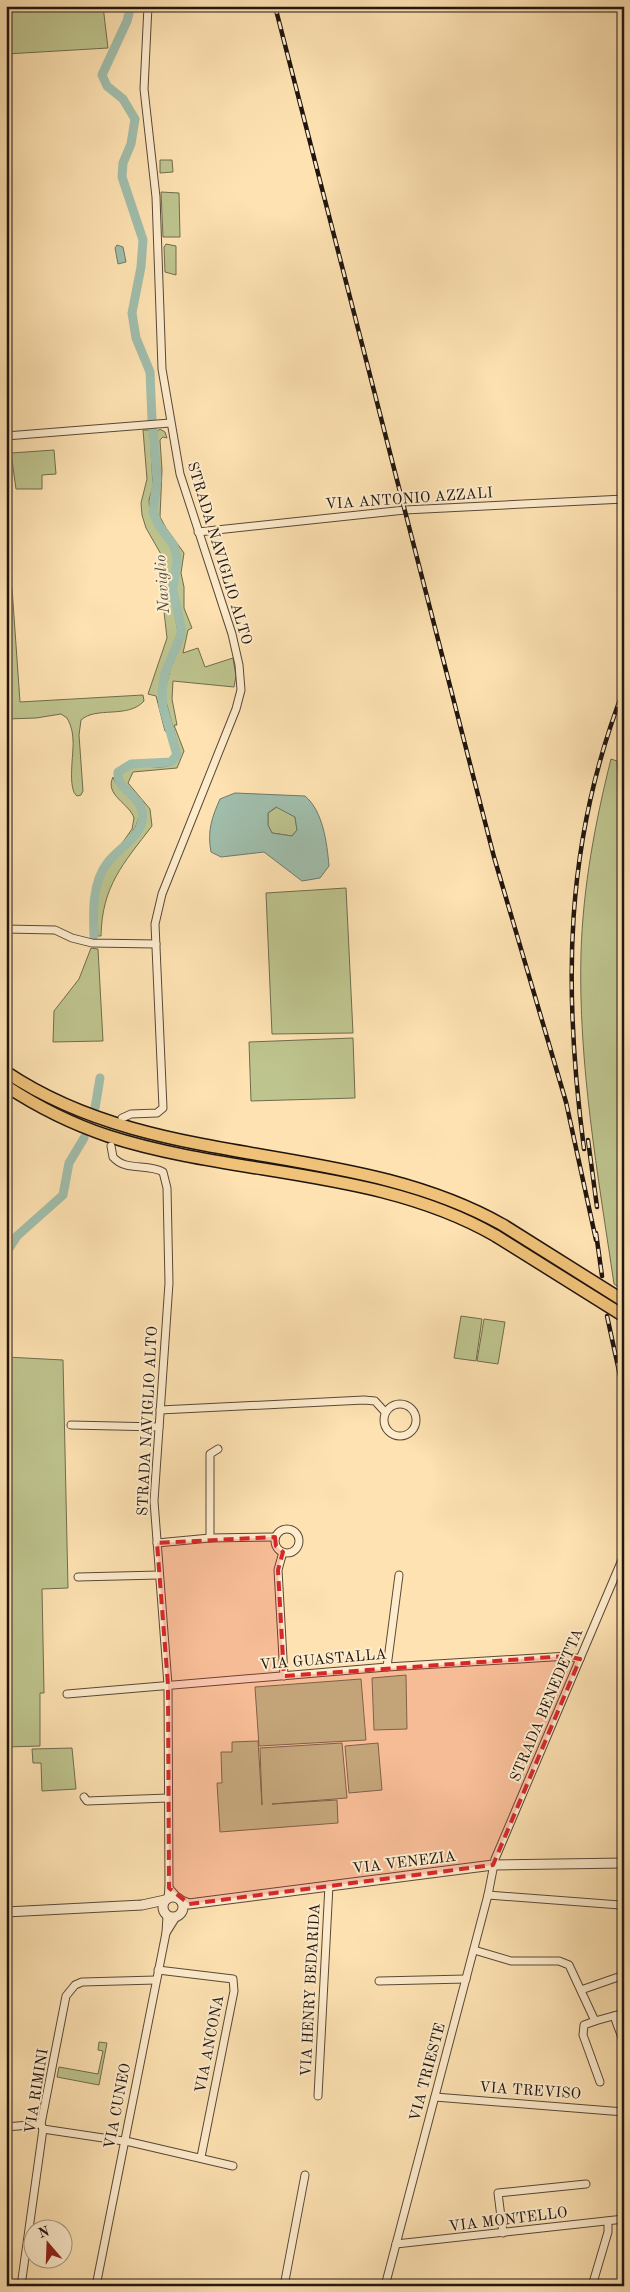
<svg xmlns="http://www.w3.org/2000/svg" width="630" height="2292" font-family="'Old Standard TT',serif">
<rect width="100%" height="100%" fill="#fee2b2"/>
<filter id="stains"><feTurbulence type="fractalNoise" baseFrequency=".004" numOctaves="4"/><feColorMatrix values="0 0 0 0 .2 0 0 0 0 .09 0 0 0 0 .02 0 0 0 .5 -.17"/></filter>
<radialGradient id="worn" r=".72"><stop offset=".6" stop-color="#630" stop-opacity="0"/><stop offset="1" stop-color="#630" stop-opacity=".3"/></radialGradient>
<g fill="#bec48e" stroke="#6f6c4e">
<polygon points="6,6 103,6 108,48 6,54"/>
<polygon points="160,160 172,160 173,172 160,173"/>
<polygon points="161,192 179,193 180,237 163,237"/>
<polygon points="166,244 176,246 176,275 165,272 164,247"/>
<path d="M 160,429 L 165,432 L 167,438 L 163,437 L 160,440 L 162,470 L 160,517 L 166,528 L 184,553 L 181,573 L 184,587 L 184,608 L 192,628 L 188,630 L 183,653 L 198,648 L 205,667 L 233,658 L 236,676 L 234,687 L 173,681 L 172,699 L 177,725 L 174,725 L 184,751 L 177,768 L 133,772 L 128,783 L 150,809 L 152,826 C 123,864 102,886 101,936 L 98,936 C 97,917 94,893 102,875 C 112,854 148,839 145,813 C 143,797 124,790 121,775 C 133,753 172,782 180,753 L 164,694 L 170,670 L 184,636 L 176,588 L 180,561 L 176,546 L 161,524 L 156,512 L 160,470 L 155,433 Z"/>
<polygon points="143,430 150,430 153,486 149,500 150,514 155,525 171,546 174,557 170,589 178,632 162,675 159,694 162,711 171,736 165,731 156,696 148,694 167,638 163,603 162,556 146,528 142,515 141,503 147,479"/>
<polygon points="54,450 56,474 42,475 42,489 16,489 11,453"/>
<path d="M 6,588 L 12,588 L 20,702 L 143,695 L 144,701 C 128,719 96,706 81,720 L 79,735 L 83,791 L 81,795 L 77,796 C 67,789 74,753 73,741 C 73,733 71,725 67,718 L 61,714 L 36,718 L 6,719 Z"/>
<path d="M 611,759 L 617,761 L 624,835 L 624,1290 L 614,1284 C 598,1175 578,1064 581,953 C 583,887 595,823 611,759 Z"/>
<path d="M 113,777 C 116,786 121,788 128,794 C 150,811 135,831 120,846 L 132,829 L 134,818 C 130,804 104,795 113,777 Z"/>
<polygon points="277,807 295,817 297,830 292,836 272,833 268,825 268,813"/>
<polygon points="346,888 353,1033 272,1034 266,893"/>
<polygon points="91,948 98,949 103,1041 53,1042 54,1011 79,979"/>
<polygon points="353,1038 355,1098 251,1101 249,1042"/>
<polygon points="461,1316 482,1319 476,1361 454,1358"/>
<polygon points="484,1319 505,1322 498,1364 477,1361"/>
<polygon points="6,1357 63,1360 68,1588 42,1589 44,1693 40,1693 40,1746 6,1747"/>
<polygon points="406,1675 407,1729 374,1730 372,1678"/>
<polygon points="361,1679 366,1740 259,1746 255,1687"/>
<polygon points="258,1741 262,1805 260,1748 342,1743 347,1798 272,1804 337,1800 338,1823 220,1832 217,1783 222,1783 221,1752 232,1752 232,1742"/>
<polygon points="378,1743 382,1790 349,1793 345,1746"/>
<polygon points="72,1748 76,1789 42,1791 41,1763 33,1763 32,1749"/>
<polygon points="99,2042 107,2043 99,2085 57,2077 59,2067 98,2074 103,2051 98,2050"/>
</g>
<g fill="#a0beac" stroke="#6d7a6d" fill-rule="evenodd">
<polygon points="117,245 123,247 126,262 118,264 115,248"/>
<path d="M 235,793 L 305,796 C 323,811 327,843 329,866 L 320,878 L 302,881 L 264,852 L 221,857 L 211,852 C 207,831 212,817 220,799 ZM 276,807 L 295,817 L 297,830 L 292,836 L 272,833 L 268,825 L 268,813 Z"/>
</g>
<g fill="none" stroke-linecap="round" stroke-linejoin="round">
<g stroke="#a0beac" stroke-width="9">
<polyline points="131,6 127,21 102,75 107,86 123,99 135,119 131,144 123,163 122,177 143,240 141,267 132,313 136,338 150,372 152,420"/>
<path d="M 94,936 C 93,912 92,882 108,862 C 118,849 139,838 142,821 C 147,795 116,793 118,772 L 131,764 L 171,762 L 177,755 L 163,707 L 162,691 L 165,673 L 181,635 L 181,627 L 173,590 L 177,559 L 174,546 L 158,524 L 153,512 L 157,480 L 153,429"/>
<polyline points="95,1108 100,1078"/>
<polyline points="6,1253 17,1236 63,1195 69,1163 84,1138"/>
</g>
<g stroke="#584837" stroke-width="9">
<g id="minor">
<polyline points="6,436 170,423"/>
<polyline points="198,532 405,510 624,499"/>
<polyline points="6,929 55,930 72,938 92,943 156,944"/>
<polyline points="122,1118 131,1114 157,1113 163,1108 155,924 162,894 236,709 241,690 239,665 232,634 180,474 162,369 156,197 144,89 148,6"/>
<path d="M 111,1146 L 113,1157 C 126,1172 147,1163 163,1172 L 167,1188 L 169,1283 L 154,1501 L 168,1685 L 169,1888"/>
<circle cx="400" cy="1420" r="16"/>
<polyline points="160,1410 364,1400 375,1401 385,1412"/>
<polyline points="71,1425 159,1427"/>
<circle cx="287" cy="1541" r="12"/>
<polyline points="210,1538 210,1454 218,1449"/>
<polyline points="157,1543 210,1538 275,1537"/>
<polyline points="283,1552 278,1570 284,1676"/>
<polyline points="78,1577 159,1575"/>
<polyline points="387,1667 399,1575"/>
<polyline points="67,1694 387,1667 568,1656 580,1659"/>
<polyline points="84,1797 87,1801 168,1798"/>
<polyline points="488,1895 620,1905"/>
<polyline points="168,1898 169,1888 179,1899"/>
<polyline points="167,1916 166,1933 176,1917"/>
<polyline points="474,1950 511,1961 559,1961 569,1965 595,2021 624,2013"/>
<polyline points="158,1970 233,1979 234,1991 201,2157"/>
<polyline points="379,1981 466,1979"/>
<polyline points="581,1990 624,1975"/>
<polyline points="614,2016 624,2043"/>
<polyline points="595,2021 584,2025 583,2035 600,2082"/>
<polyline points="318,2096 329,1885"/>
<polyline points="435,2097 624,2112"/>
<polyline points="6,2127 41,2124"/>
<polyline points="43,2129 130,2142 233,2166"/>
<polyline points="503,2233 498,2193 586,2184"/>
<polyline points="396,2244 624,2219"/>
<polyline points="21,2286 43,2129 41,2124 66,1996 75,1985 82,1982 156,1980"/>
<polyline points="96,2286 166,1933"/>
<polyline points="284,2286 305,2175"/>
<polyline points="385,2286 488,1895 495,1859 624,1555"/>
<polyline points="592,2286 608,2232 608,2221"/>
</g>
</g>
<g stroke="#584837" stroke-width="11">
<g id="tertiary">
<circle cx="173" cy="1907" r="10"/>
<polyline points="181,1901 189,1904 493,1865 624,1863"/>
<polyline points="6,1912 142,1905 165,1900"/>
</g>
</g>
<g stroke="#20150e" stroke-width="14">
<g id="trunk">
<path d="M 6,1072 C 156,1173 349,1138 503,1225"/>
<path d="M 6,1086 C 38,1107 72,1124 108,1136 C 235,1177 378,1168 496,1236"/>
</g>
</g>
<use href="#minor" stroke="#feeccd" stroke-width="7"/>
<use href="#tertiary" stroke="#feeccd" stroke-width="9"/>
<use href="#trunk" stroke="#efc179" stroke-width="11"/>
<g stroke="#20150e" stroke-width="4.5">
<g id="rail">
<polyline points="275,6 494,857 566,1102 596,1240"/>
<polyline points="588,1140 597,1207"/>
<path d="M 584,1149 C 563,988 564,843 624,689"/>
<polyline points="596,1233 602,1276"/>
<polyline points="607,1316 624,1394"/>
</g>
</g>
<use href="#rail" stroke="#feeccd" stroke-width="2.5" stroke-dasharray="8" stroke-linecap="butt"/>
<g stroke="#20150e" stroke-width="14" stroke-linecap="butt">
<g id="trunk-bridge">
<polyline points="503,1225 624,1301"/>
<polyline points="496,1236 624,1316"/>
</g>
</g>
<use href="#trunk-bridge" stroke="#efc179" stroke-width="11"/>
</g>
<path fill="#d62828" fill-opacity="0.2" stroke="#d62828" stroke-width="4" stroke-dasharray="10 6" stroke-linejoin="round" d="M 275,1537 L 276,1546 L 283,1552 L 278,1570 L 284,1676 L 566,1656 L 580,1659 L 493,1865 L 189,1904 L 169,1888 L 168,1685 L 157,1543 Z"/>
<g text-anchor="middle" stroke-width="4" stroke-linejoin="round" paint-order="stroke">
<g font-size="15" fill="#20150e" stroke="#feeccd">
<text transform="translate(409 498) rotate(-4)" y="5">VIA ANTONIO AZZALI</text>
<text transform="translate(220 553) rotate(73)" y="5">STRADA NAVIGLIO ALTO</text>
<text transform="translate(147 1421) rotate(-87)" y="5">STRADA NAVIGLIO ALTO</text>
<text transform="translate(323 1659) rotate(-5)" y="5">VIA GUASTALLA</text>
<text transform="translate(546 1705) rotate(-67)" y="5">STRADA BENEDETTA</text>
<text transform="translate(404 1862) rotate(-7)" y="5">VIA VENEZIA</text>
<text transform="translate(310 1990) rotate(-87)" y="5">VIA HENRY BEDARIDA</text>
<text transform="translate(209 2044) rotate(-79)" y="5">VIA ANCONA</text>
<text transform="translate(427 2072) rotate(-75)" y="5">VIA TRIESTE</text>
<text transform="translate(530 2090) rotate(4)" y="5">VIA TREVISO</text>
<text transform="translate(36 2091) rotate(-81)" y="5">VIA RIMINI</text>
<text transform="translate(117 2106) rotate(-79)" y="5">VIA CUNEO</text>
<text transform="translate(508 2219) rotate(-7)" y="5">VIA MONTELLO</text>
</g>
<g font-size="16" font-style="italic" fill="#4d5045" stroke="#feeccd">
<text transform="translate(161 584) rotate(-94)" y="6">Naviglio</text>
</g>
</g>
<rect width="630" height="2292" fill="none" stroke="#fee2b2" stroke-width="25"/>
<rect x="8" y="8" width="615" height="2277" fill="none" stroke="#20150e" stroke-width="2.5"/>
<rect x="12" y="12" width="605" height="2267" fill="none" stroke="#20150e"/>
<g transform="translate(48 2244) rotate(341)"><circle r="24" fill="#feeccd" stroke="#a59681"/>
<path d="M0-4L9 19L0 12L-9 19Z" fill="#8f2418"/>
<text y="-8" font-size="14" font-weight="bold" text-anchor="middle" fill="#20150e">N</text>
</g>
<rect width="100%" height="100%" filter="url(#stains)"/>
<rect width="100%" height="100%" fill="url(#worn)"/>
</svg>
